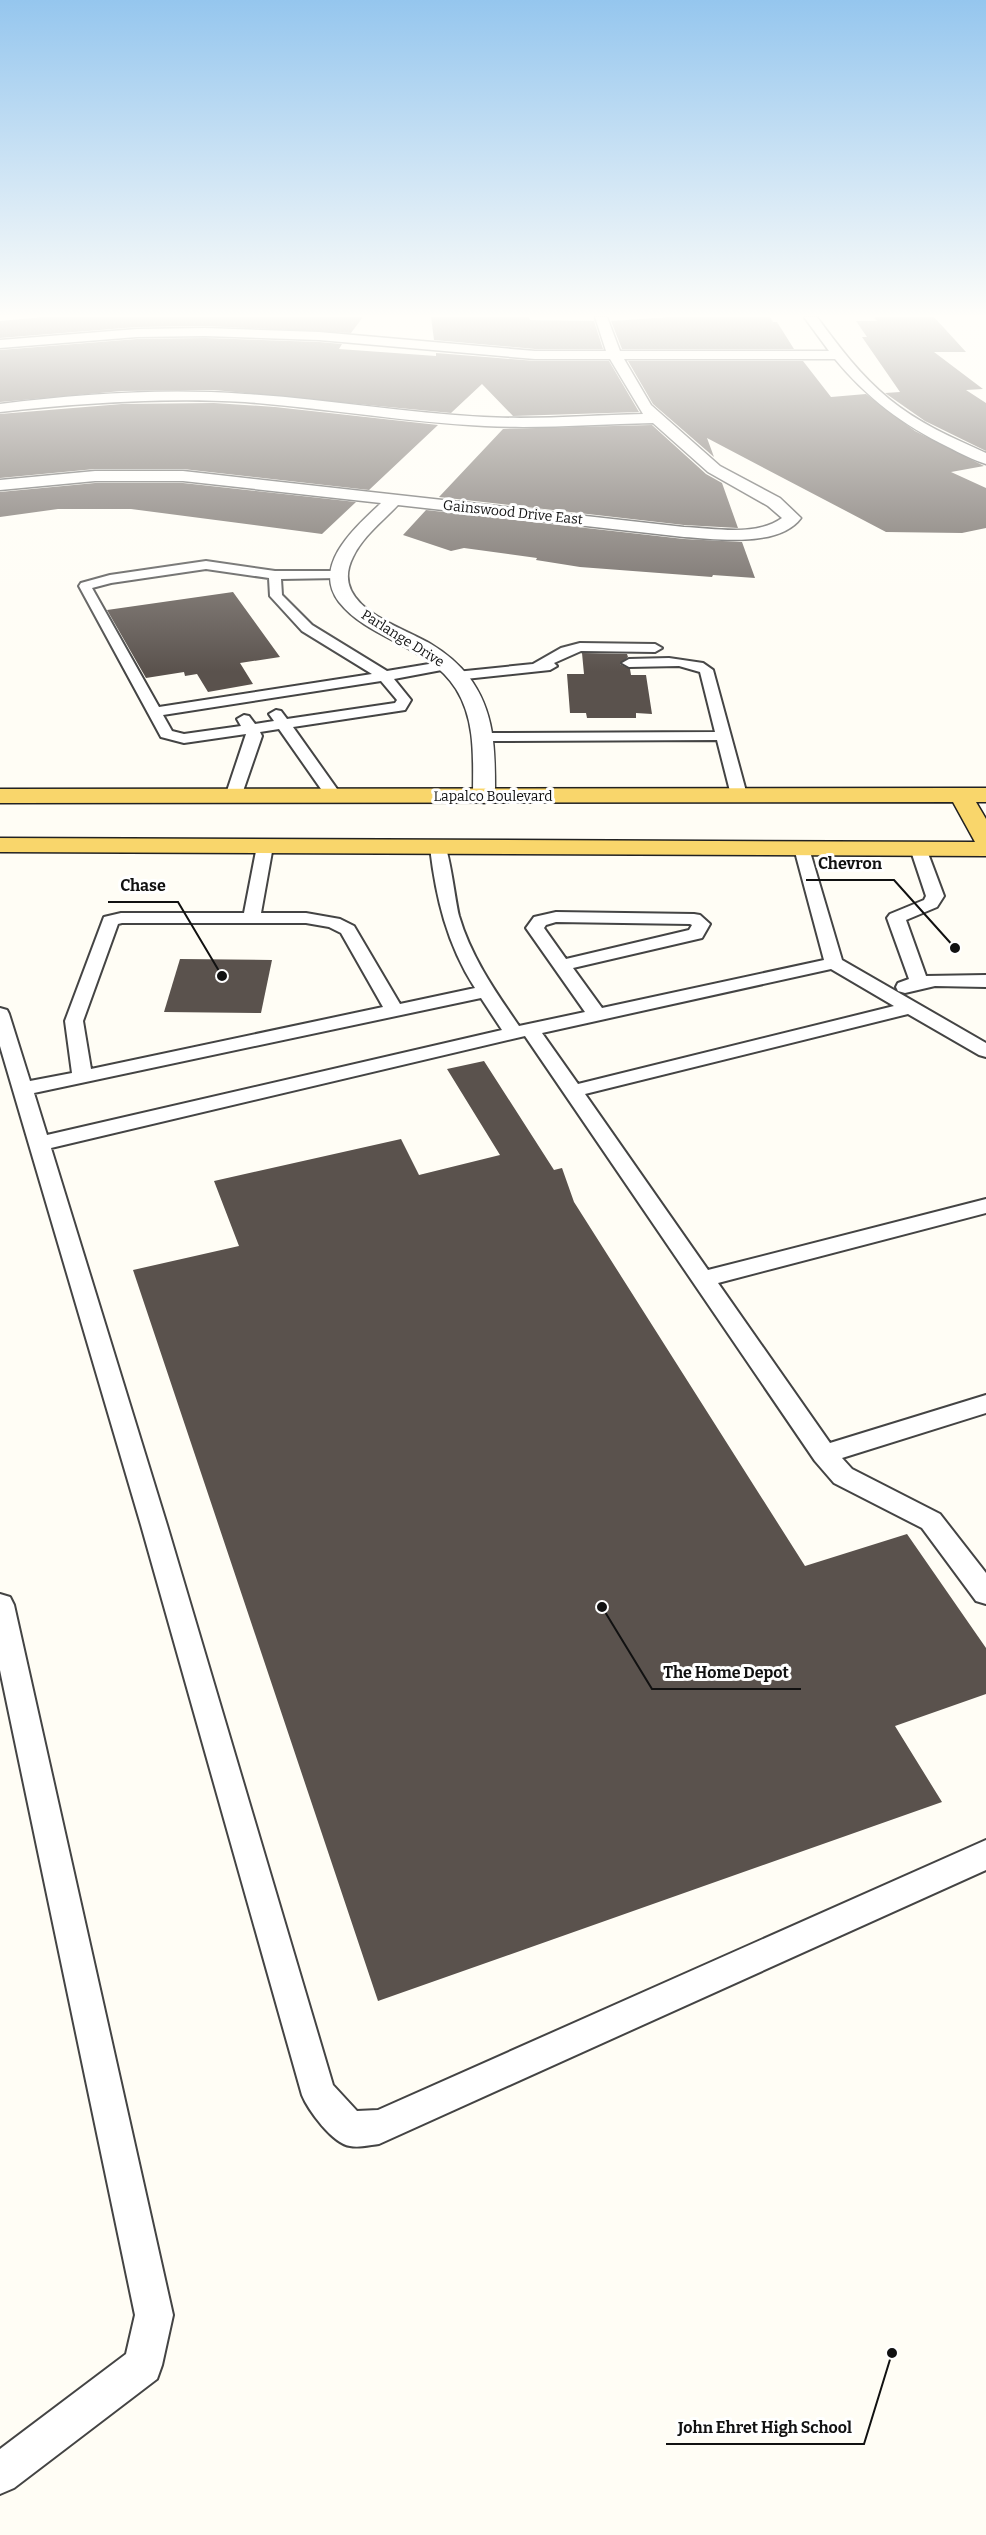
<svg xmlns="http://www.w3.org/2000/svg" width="986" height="2535" font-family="Bitter,serif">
<rect width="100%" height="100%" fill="#fffdf5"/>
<g fill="#5a524d">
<polygon points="42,317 363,317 351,333 205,326 137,327 0,338 0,321"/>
<polygon points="431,317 529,317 530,320 594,321 603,349 535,349 434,340"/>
<polygon points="669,317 770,317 773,322 777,322 794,349 622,349 611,321"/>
<polygon points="874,317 934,317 966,352 934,352 983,389 966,390 986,403 986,451 925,421 885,393 900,392 862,337 867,337 856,321 877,321"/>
<polygon points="205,338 319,342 342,344 339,349 436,356 436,353 535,361 609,361 639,412 513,416 482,384 451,413 214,390 122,391 0,402 0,350 137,339"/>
<polygon points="628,361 803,361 831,397 866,394 915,431 984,466 951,472 986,488 986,528 962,533 886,532 707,438 714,457 653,404"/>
<polygon points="214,403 275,407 438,425 369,490 183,469 95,469 0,478 0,414 122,404"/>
<polygon points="652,425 706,474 722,483 738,528 684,525 439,497 503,429"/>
<polygon points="95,483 183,483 356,502 322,534 131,509 58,509 0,517 0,492"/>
<polygon points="426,510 684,539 742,542 755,578 713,575 712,577 580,567 536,560 537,558 464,548 451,551 403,535"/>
<polygon points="233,592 280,657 240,663 253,684 208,692 197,674 185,676 184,672 146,678 107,610"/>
<polygon points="582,653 627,654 628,657 620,664 630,669 631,675 646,675 652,714 636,713 636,718 587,718 586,713 570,713 567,674 584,674"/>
<polygon points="180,959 272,960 261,1013 164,1012"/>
<polygon points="484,1061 554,1170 562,1168 574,1202 805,1566 907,1534 986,1648 986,1694 895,1726 942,1802 378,2001 133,1270 239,1246 214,1181 401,1139 419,1175 500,1155 447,1069"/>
</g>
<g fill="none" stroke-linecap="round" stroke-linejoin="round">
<g stroke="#444" stroke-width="4">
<g id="service">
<path d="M 206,561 L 275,571 L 343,571 L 345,574 L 339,578 L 281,579 L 282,595 L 312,625 L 387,671 L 447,661 L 454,665 L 447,669 L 394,679 L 411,700 L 405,710 L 293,727 L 342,796 L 340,799 L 328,799 L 279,729 L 260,732 L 262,736 L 241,797 L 233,802 L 227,800 L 225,797 L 246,734 L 184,743 L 161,737 L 79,586 L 81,583 L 110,575 ZM 206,569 L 269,578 L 270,596 L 302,631 L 372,674 L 159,707 L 92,588 L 111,583 ZM 381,681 L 397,700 L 395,703 L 287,719 L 281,711 L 276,710 L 269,714 L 274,721 L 255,724 L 249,716 L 244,715 L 237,719 L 241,726 L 184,734 L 172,731 L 163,715 Z"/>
<polygon points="580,643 655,644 662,648 655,652 581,651 554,663 557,666 550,670 456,680 449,676 456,672 533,664 561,648"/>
<polygon points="669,658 703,663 713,670 747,795 745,798 739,800 731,795 717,740 483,741 476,737 483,733 715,732 700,672 679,666 629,667 622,663 629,659"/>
<path d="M 265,841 L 273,846 L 261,913 L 306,913 L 340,919 L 354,926 L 400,1004 L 475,988 C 447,944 436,898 430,847 L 432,844 L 444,844 C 450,854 455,900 459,916 C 471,957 495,991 519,1026 L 585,1012 L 526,928 L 534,917 L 556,912 L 694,914 L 700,915 L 710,924 L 702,938 L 573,968 L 602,1008 L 824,960 L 794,848 L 796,845 L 808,845 L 842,960 L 986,1043 L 986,1057 L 979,1055 L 908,1014 L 585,1094 L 708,1270 L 986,1199 L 986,1213 L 718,1283 L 830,1443 L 986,1395 L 986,1413 L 842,1458 L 852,1469 L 940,1514 L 986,1573 L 986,1604 L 976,1601 L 922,1528 L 834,1483 L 815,1461 L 525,1036 L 51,1148 L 167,1525 L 333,2085 L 357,2111 L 378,2110 L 986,1840 L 986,1870 L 379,2144 C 370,2145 359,2148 350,2146 C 333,2144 308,2110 302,2095 L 141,1525 L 0,1046 L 0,1008 L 7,1010 L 9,1014 L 30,1081 L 72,1073 L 65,1021 L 104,917 L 121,913 L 244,913 L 257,846 ZM 556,922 L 690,924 L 692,925 L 689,930 L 566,959 L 544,928 L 546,925 ZM 122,923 L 306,923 L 329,927 L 341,933 L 383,1007 L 91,1069 L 83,1021 L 118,924 ZM 831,969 L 894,1006 L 578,1084 L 542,1033 ZM 481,998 L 502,1030 L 47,1135 L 34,1093 Z"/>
<polygon points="918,843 926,848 944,896 937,907 906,920 926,976 986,975 986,987 935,986 905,993 898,991 896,987 898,983 909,979 887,918 890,914 924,900 926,896 910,848"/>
<polygon points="0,1594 10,1597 14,1605 173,2315 162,2365 157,2379 14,2488 0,2494 0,2449 126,2354 135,2315 0,1670"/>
</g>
</g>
<g stroke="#444" stroke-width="3">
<path id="minor" d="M 595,317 L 607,317 L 620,351 L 829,351 L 804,317 L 817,317 C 839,347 860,375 889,399 C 918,423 953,438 986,453 L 986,464 C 973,460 960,453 948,447 C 903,425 867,398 835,359 L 624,359 L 651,405 L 720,466 L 780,498 L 801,518 C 779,548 716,539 684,537 L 398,505 C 383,521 363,536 353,557 C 328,606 401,626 431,644 C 446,653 459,664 469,677 C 496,713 495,753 495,796 L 492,801 L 484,803 L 476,801 L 473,796 C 473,759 476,721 456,689 C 429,645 370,641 339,602 C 311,565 356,527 381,503 L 183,481 L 95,481 L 0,490 L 0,480 L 95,471 L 183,471 L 684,527 C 714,528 756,537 782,518 L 768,506 L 708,472 L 653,423 C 597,424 541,429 485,426 C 404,422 325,408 245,402 C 163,397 81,403 0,412 L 0,404 C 81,394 163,388 245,394 C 325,399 404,413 484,417 C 537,420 590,415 643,414 L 610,359 L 535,359 L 319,340 L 205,336 L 137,337 L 0,348 L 0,340 L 137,329 L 205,328 L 319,332 L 535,351 L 606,351 Z"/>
</g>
<g stroke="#222" stroke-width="3">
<polygon id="primary" points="961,788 986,788 986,802 976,802 986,819 986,856 0,852 0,838 975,842 953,802 0,803 0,789"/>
</g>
<use href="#service" fill="#fff" fill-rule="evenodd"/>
<use href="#minor" fill="#fff" fill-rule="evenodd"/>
<use href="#primary" fill="#f9d66b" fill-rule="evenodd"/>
</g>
<linearGradient id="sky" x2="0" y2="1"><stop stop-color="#95c6ee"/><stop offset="0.47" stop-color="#fffefa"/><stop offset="1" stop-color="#fffefa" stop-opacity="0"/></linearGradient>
<rect width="986" height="672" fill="url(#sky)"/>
<g text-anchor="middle" stroke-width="6" stroke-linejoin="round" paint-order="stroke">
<g font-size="14" fill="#111" stroke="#fff">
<text transform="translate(513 512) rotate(6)" y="5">Gainswood Drive East</text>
<text transform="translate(403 638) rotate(32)" y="5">Parlange Drive</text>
<text x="493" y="801">Lapalco Boulevard</text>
</g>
</g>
<path fill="none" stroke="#111" stroke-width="2" d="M955 948L894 880H806M222 976L178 902H108M602 1607L652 1689H801M892 2353L864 2444H666"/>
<g fill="#111" stroke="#fff" stroke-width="2">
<circle cx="955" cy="948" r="6"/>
<circle cx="222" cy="976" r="6"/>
<circle cx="602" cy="1607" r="6"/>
<circle cx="892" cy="2353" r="6"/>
</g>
<g font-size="16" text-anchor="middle" font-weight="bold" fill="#111" stroke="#fff" stroke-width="6" stroke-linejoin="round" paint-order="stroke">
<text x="850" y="869">Chevron</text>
<text x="143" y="891">Chase</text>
<text x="726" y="1678">The Home Depot</text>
<text x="765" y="2433">John Ehret High School</text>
</g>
</svg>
